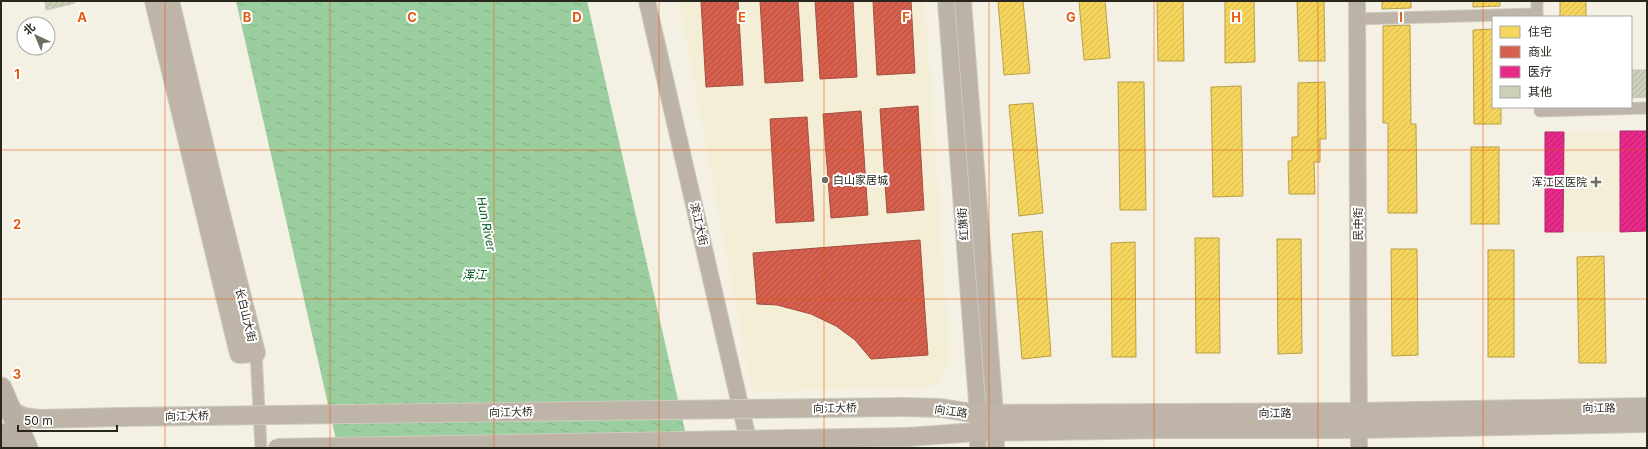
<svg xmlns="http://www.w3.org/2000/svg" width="1648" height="449" font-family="Inter,'Noto Sans SC',sans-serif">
<defs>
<pattern id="water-ripples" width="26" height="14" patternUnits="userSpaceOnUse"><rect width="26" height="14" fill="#9bce9e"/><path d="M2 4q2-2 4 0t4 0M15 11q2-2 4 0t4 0" fill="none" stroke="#86b188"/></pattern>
<pattern id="homes-hatch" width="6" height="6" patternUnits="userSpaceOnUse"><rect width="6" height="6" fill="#f6d55c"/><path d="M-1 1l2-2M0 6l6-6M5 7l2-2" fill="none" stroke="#d3b750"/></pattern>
<pattern id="shops-hatch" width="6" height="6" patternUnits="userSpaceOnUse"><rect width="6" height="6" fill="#d6604d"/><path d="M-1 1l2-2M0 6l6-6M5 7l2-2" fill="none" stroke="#ae4f3f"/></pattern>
<pattern id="health-hatch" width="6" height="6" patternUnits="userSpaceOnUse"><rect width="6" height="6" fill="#e7298a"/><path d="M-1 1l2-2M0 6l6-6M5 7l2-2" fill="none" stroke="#bb2370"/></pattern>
<pattern id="building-hatch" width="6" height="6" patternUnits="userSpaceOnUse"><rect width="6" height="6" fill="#cdd0b8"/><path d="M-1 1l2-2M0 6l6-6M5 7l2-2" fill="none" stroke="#b0b29e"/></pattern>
</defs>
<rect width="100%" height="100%" fill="#f4f0e3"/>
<g fill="#f5eed6">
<polygon points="679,1 925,1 950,360 937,386 752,392"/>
<polygon points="1647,131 1647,231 1545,232 1545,132"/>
</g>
<polygon fill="url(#water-ripples)" points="236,1 587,1 689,448 338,448"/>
<g fill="url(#homes-hatch)" stroke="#b8a049">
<polygon points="998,1 1023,1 1030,73 1004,75"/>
<polygon points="1079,1 1105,1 1110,58 1084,60"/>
<polygon points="1157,1 1183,1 1184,61 1158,61"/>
<polygon points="1225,1 1254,1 1255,62 1225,63"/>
<polygon points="1297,1 1324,1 1325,61 1299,61"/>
<polygon points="1382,1 1411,1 1411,8 1382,9"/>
<polygon points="1473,1 1500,1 1500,6 1473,7"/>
<rect x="1560" y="1" width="26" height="16"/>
<polygon points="1410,25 1411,124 1416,124 1417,213 1388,213 1388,123 1383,123 1383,26"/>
<polygon points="1493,29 1493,107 1501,107 1501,124 1474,124 1473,30"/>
<polygon points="1118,82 1144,82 1146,210 1120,210"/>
<polygon points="1325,82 1326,139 1320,139 1320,162 1314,162 1315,194 1289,194 1288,161 1292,161 1292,137 1298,137 1298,83"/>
<polygon points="1241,86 1243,196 1213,197 1211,87"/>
<polygon points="1033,103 1043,213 1019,216 1009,105"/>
<rect x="1471" y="147" width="28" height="77"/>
<polygon points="1042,231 1051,356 1022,359 1012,234"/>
<polygon points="1195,238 1219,238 1220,353 1196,353"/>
<polygon points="1277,239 1301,239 1302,353 1278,354"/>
<polygon points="1135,242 1136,357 1112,357 1111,243"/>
<polygon points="1391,249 1417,249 1418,355 1392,356"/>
<rect x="1488" y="250" width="26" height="107"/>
<polygon points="1604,256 1606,363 1579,363 1577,257"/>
</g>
<g fill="url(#shops-hatch)" stroke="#a24f3f">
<polygon points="701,1 738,1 743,85 706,87"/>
<polygon points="760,1 798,1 803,81 765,83"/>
<polygon points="815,1 853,1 857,77 820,79"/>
<polygon points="873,1 911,1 915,73 877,75"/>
<polygon points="918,106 924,210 887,213 880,109"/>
<polygon points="861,111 868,215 831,218 823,114"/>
<polygon points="807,117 814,221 776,223 770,119"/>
<polygon points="920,240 928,355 871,359 855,340 836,326 811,314 777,305 757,304 753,253"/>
</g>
<g fill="url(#health-hatch)" stroke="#ae286a">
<polygon points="1620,131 1647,131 1647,231 1620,232"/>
<polygon points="1545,132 1564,132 1563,232 1545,232"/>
</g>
<g fill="url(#building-hatch)" stroke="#c6c5bb">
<polygon points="45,1 75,1 75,3 46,10"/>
<polygon points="1631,70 1647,70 1647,97 1631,98"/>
</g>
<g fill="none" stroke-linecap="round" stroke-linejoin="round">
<g stroke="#cecbc1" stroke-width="13">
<g id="street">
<polyline points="1537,1 1537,17"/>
<polyline points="1357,19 1537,14"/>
<polyline points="1540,107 1540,111 1647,108"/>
<polyline points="256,353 261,448"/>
</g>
</g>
<g stroke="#cecbc1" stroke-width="18">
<g id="secondary">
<polyline points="647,1 750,448"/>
<polyline points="946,1 978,414 978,448"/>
<polyline points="963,1 995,414 996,448"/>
<polyline points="1357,1 1359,448"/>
</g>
</g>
<g stroke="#cecbc1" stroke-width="20">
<g id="primary">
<polyline points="154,1 239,354 256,353 214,186 170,1"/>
<polyline points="903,407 941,408 978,414 1359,412 1647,407"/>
<polyline points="10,410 24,417 39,419 119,417"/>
<polyline points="907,437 977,432 1164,429 1359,429 1647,423"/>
</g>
</g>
<g stroke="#cecbc1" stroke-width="23">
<g id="highway">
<polyline points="1,388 27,448"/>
<polyline points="1,434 7,448"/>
</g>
</g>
<use href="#street" stroke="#beb4a9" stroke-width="11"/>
<use href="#secondary" stroke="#bdb2a7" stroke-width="16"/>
<use href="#primary" stroke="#beb4a7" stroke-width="18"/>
<use href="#highway" stroke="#b8afa2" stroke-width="21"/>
<g stroke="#cecbc1" stroke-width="20" stroke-linecap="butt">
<g id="primary-bridge">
<polyline points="119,417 903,407"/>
<polyline points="277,448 907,437"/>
</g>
</g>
<use href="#primary-bridge" stroke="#beb4a7" stroke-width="18"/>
</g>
<path fill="none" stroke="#e8590c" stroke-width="1" stroke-opacity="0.55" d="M 165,1 L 165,448M 330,1 L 330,448M 494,1 L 494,448M 659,1 L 659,448M 824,1 L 824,448M 989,1 L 989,448M 1154,1 L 1154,448M 1318,1 L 1318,448M 1483,1 L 1483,448M 1,150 L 1647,150M 1,299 L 1647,299"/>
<g fill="#706d63" stroke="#fff" stroke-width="1.5">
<circle cx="825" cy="180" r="4"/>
<path d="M1594 176h4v4h4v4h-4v4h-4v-4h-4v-4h4z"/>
</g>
<g text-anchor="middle" stroke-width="4" stroke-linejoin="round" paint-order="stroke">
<g font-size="11" fill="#29261e" stroke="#fff" text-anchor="start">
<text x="833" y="184">白山家居城</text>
<text x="1587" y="186" text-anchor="end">浑江区医院</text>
</g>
<g font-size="11" fill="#29261e" stroke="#fff">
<text transform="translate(699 224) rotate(77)" y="4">滨江大街</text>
<text transform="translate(963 224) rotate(-94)" y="4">红旗街</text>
<text transform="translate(1358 224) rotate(-90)" y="4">民中街</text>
<text transform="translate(246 315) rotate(76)" y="4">长白山大街</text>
<text transform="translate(835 408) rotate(-1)" y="4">向江大桥</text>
<text transform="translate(1599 408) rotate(-1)" y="4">向江路</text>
<text transform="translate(951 411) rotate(8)" y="4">向江路</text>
<text transform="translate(511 412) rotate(-1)" y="4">向江大桥</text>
<text x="1275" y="417">向江路</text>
<text transform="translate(187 416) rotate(-1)" y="4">向江大桥</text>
</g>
<g font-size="12" font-style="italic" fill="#075d22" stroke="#fff">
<text transform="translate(486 224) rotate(79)" y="4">Hun River</text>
<text x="474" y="279">浑江</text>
</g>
</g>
<g font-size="13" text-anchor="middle" font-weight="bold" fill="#e8590c" stroke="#fff" stroke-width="4" stroke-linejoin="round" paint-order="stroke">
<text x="82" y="22">A</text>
<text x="247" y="22">B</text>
<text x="412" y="22">C</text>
<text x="577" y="22">D</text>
<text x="742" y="22">E</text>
<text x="906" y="22">F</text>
<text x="1071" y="22">G</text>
<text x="1236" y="22">H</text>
<text x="1401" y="22">I</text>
<text x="17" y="79">1</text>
<text x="17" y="229">2</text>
<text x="17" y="379">3</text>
</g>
<rect width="1648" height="449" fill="none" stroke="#29261e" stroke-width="4"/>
<rect x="1492" y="16" width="140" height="92" fill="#ffffff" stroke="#a9a8a5"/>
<rect x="1500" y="26" width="20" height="12" fill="#f6d55c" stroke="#a9a8a5"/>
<text x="1528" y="36" font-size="12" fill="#29261e">住宅</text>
<rect x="1500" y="46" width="20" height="12" fill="#d6604d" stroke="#a9a8a5"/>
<text x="1528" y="56" font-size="12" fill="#29261e">商业</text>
<rect x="1500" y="66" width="20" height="12" fill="#e7298a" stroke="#a9a8a5"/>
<text x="1528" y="76" font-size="12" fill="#29261e">医疗</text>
<rect x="1500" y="86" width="20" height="12" fill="#cdd0b8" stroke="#a9a8a5"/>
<text x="1528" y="96" font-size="12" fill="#29261e">其他</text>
<g transform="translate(36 36) rotate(316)"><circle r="19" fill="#ffffff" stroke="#a9a8a5"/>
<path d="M0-3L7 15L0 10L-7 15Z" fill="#706d63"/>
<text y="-6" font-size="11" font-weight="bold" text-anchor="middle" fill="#29261e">北</text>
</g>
<path d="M18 425v6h99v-6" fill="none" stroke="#29261e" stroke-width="2"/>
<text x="24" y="425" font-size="12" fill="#29261e" stroke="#ffffff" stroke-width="3" paint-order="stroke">50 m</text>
</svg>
